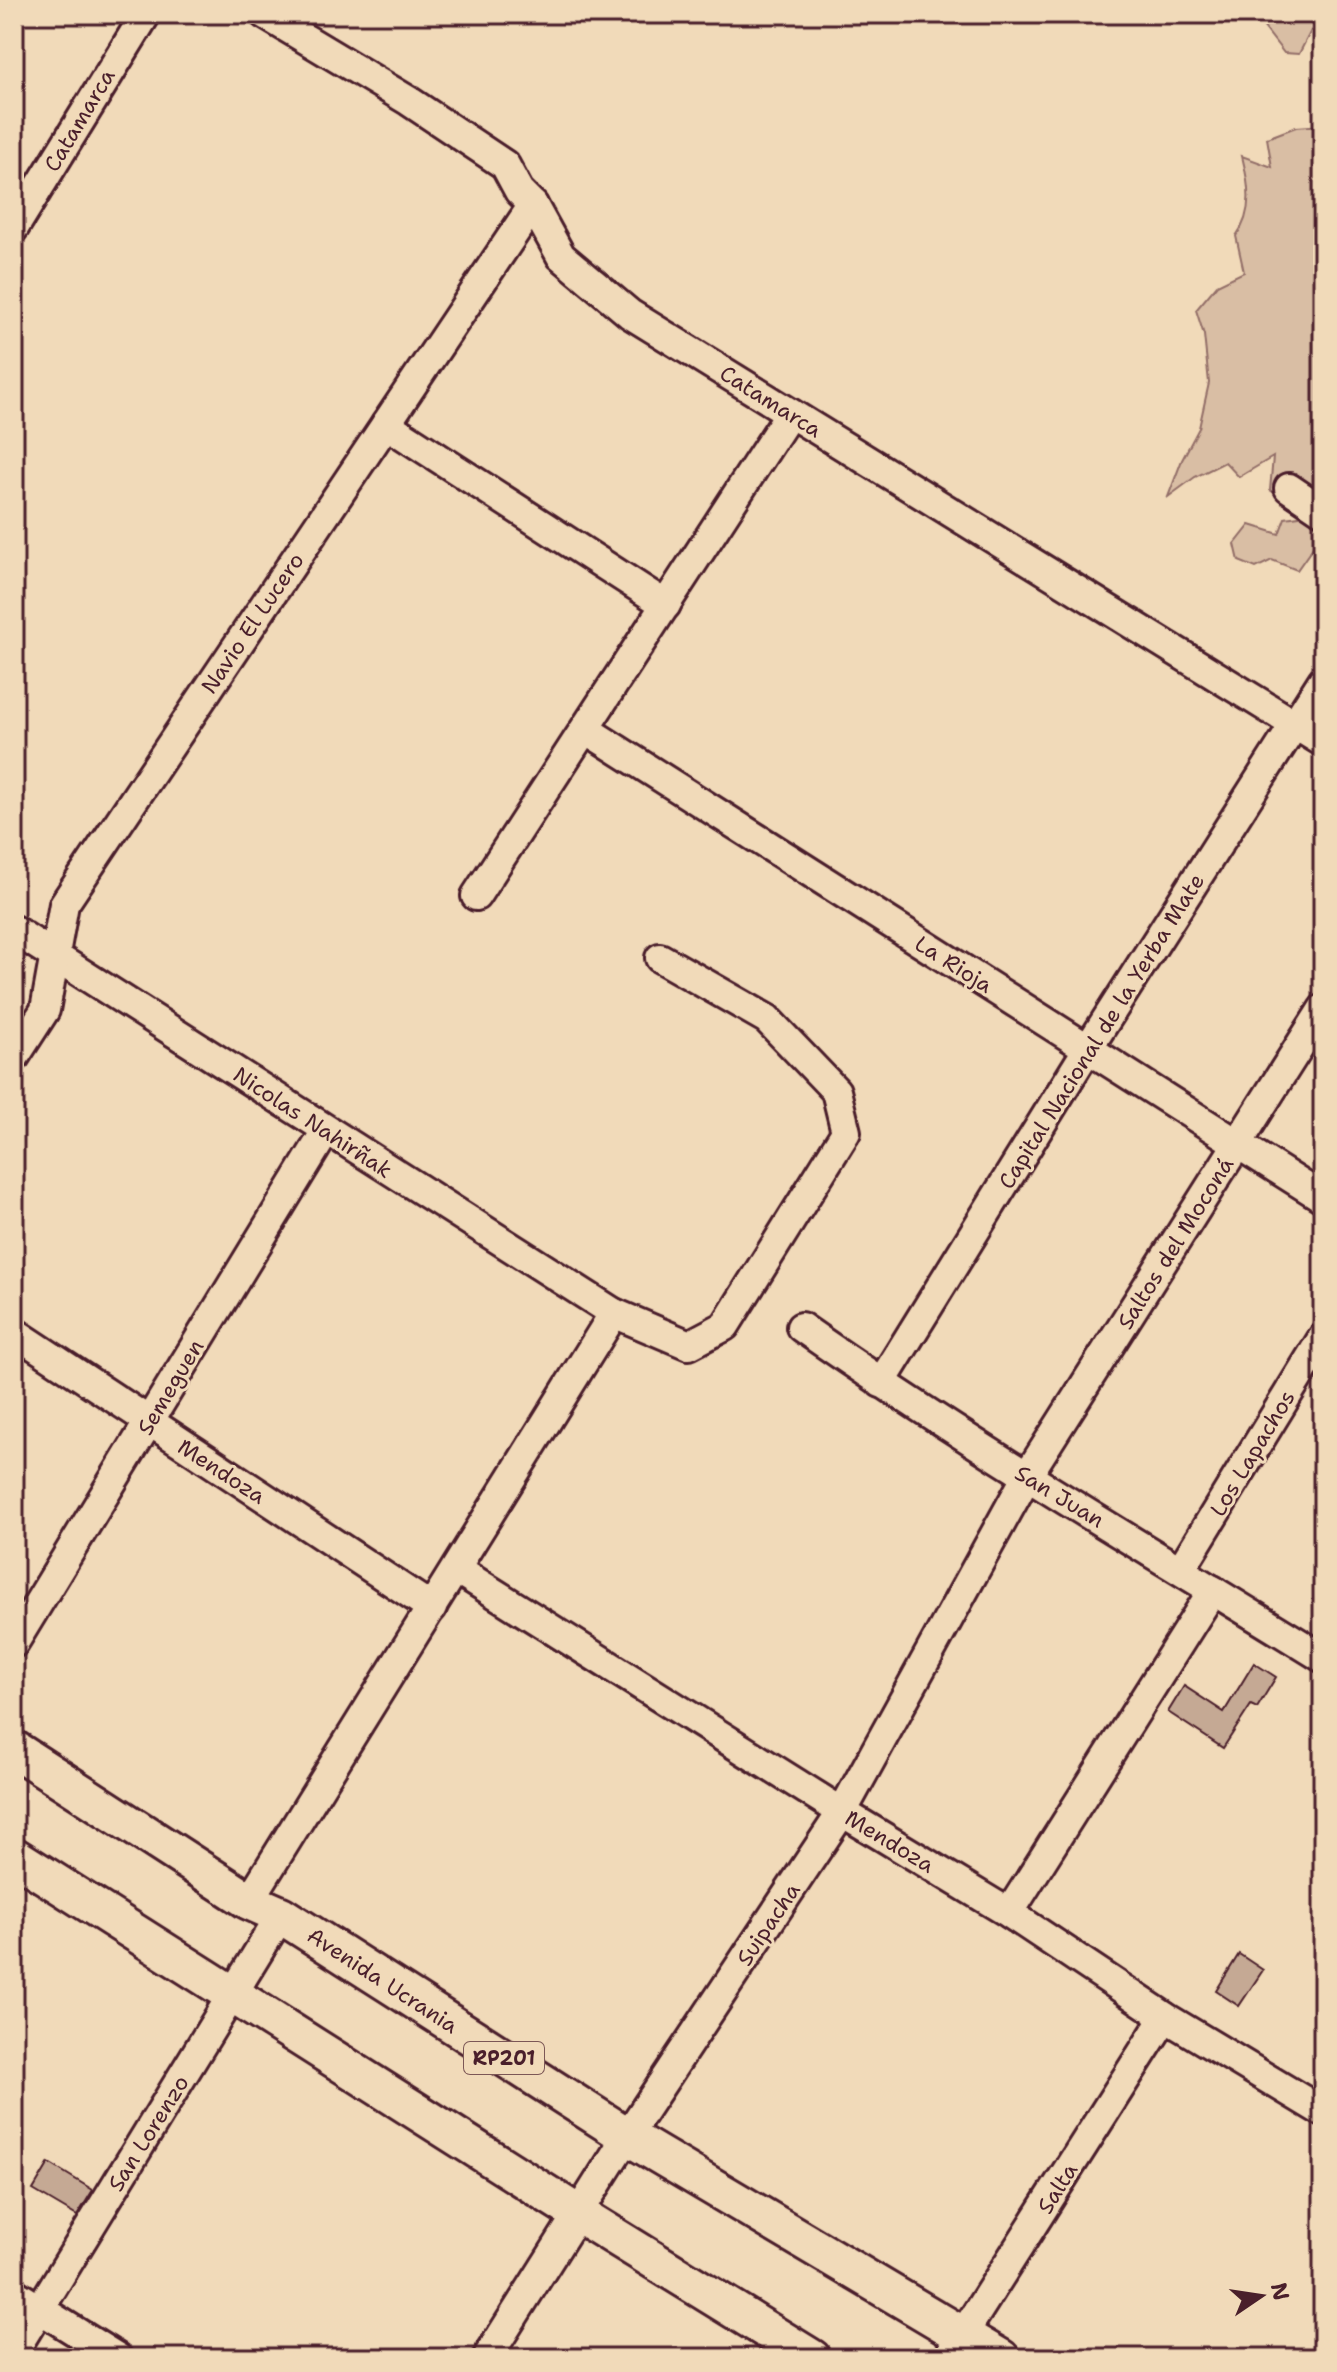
<svg xmlns="http://www.w3.org/2000/svg" width="1337" height="2372" font-family="'Shantell Sans',sans-serif">
<rect width="100%" height="100%" fill="#f1dab9"/>
<filter id="ink" filterUnits="userSpaceOnUse"><feTurbulence type="fractalNoise" baseFrequency=".0125" numOctaves="2"/><feDisplacementMap in="SourceGraphic" scale="16" xChannelSelector="R" yChannelSelector="G"/><feConvolveMatrix kernelMatrix="1 2 1 2 8 2 1 2 1" color-interpolation-filters="sRGB"/></filter>
<g filter="url(#ink)">
<g fill="#d9bea4" stroke="#926e68" stroke-width="2">
<polygon points="1258,14 1323,14 1318,17 1299,54 1284,53 1256,17"/>
<path d="M 1323,125 L 1323,545 L 1316,543 L 1297,570 L 1272,560 L 1256,568 L 1239,561 L 1235,544 L 1250,525 L 1279,534 L 1285,518 L 1306,515 L 1270,490 L 1273,457 L 1239,477 L 1225,462 L 1195,477 L 1168,497 L 1182,460 L 1199,428 L 1209,383 L 1204,335 L 1196,310 L 1217,285 L 1244,272 L 1236,236 C 1254,212 1249,184 1242,156 L 1272,167 L 1267,138 L 1296,127 Z"/>
</g>
<g fill="#c5a994" stroke="#4a1f2b" stroke-width="2">
<polygon points="1254,1663 1276,1677 1257,1708 1251,1705 1223,1748 1168,1712 1184,1686 1224,1712"/>
<polygon points="1239,1954 1263,1970 1239,2006 1216,1991"/>
<polygon points="49,2163 93,2190 77,2216 33,2190"/>
</g>
<g fill="none" stroke-linecap="round" stroke-linejoin="round">
<g stroke="#4a1f2b" stroke-width="34">
<g id="minor">
<polyline points="264,14 409,101 505,165 519,191 533,205 561,256 630,314 1323,742"/>
<polyline points="14,228 146,14"/>
<polyline points="386,424 666,605"/>
<polyline points="1289,488 1323,511"/>
<polyline points="585,729 1323,1198"/>
<polyline points="476,896 790,413"/>
<polyline points="14,930 614,1313 689,1345 725,1326 846,1132 836,1091 767,1019 660,958"/>
<polyline points="14,1058 45,1010 64,904 533,205"/>
<path d="M 801,1327 C 969,1445 1148,1550 1323,1658"/>
<polyline points="14,1332 432,1608"/>
<polyline points="881,1383 1087,1050 1323,680"/>
<polyline points="456,1569 842,1812 1009,1913 1165,2017 1323,2112"/>
<polyline points="1181,1569 1323,1337"/>
<polyline points="14,1643 326,1131"/>
<polyline points="249,1901 614,1313"/>
<polyline points="1009,1913 1213,1590"/>
<polyline points="14,2293 118,2358"/>
<polyline points="14,2351 281,1915"/>
<polyline points="487,2358 627,2136 842,1812 1027,1476 1323,1009"/>
<polyline points="948,2358 1165,2017"/>
</g>
</g>
<g stroke="#4a1f2b" stroke-width="42">
<g id="major">
<polyline points="14,1749 249,1901 281,1915 627,2136 1001,2358"/>
<polyline points="14,1856 577,2213 812,2358"/>
</g>
</g>
<use href="#minor" stroke="#f1dab9" stroke-width="28"/>
<use href="#major" stroke="#f1dab9" stroke-width="36"/>
</g>
</g>
<g text-anchor="middle" stroke-width="6" stroke-linejoin="round" paint-order="stroke">
<rect fill="#f1dab9" stroke="#7c5756" stroke-width="2" x="464" y="2042" width="80" height="32" rx="6"/>
<g font-size="20" font-weight="bold" fill="#4a1f2b">
<text x="504" y="2065">RP201</text>
</g>
<g font-size="22" fill="#4a1f2b" stroke="#f1dab9">
<text transform="translate(79 120) rotate(-59)" y="8">Catamarca</text>
<text transform="translate(771 401) rotate(32)" y="8">Catamarca</text>
<text transform="translate(252 623) rotate(-56)" y="8">Navio El Lucero</text>
<text transform="translate(954 964) rotate(32)" y="8">La Rioja</text>
<text transform="translate(1101 1031) rotate(-58)" y="8">Capital Nacional de la Yerba Mate</text>
<text transform="translate(313 1122) rotate(33)" y="8">Nicolas Nahirñak</text>
<text transform="translate(1175 1243) rotate(-58)" y="8">Saltos del Moconá</text>
<text transform="translate(170 1387) rotate(-59)" y="8">Semeguen</text>
<text transform="translate(1252 1453) rotate(-59)" y="8">Los Lapachos</text>
<text transform="translate(222 1471) rotate(33)" y="8">Mendoza</text>
<text transform="translate(1060 1496) rotate(31)" y="8">San Juan</text>
<text transform="translate(890 1841) rotate(31)" y="8">Mendoza</text>
<text transform="translate(768 1924) rotate(-56)" y="8">Suipacha</text>
<text transform="translate(383 1980) rotate(33)" y="8">Avenida Ucrania</text>
<text transform="translate(148 2133) rotate(-58)" y="8">San Lorenzo</text>
<text transform="translate(1057 2188) rotate(-58)" y="8">Salta</text>
</g>
</g>
<rect width="1337" height="2372" fill="none" stroke="#f1dab9" stroke-width="48"/>
<rect x="24" y="24" width="1289" height="2324" fill="none" stroke="#4a1f2b" stroke-width="3" filter="url(#ink)"/>
<g transform="translate(1261 2296) rotate(77)" stroke="#f1dab9" stroke-width="6" paint-order="stroke">
<path d="M0-6L14 30L0 20L-14 30Z" fill="#4a1f2b"/>
<text y="-12" font-size="22" font-weight="bold" text-anchor="middle" fill="#4a1f2b">N</text>
</g>
</svg>
